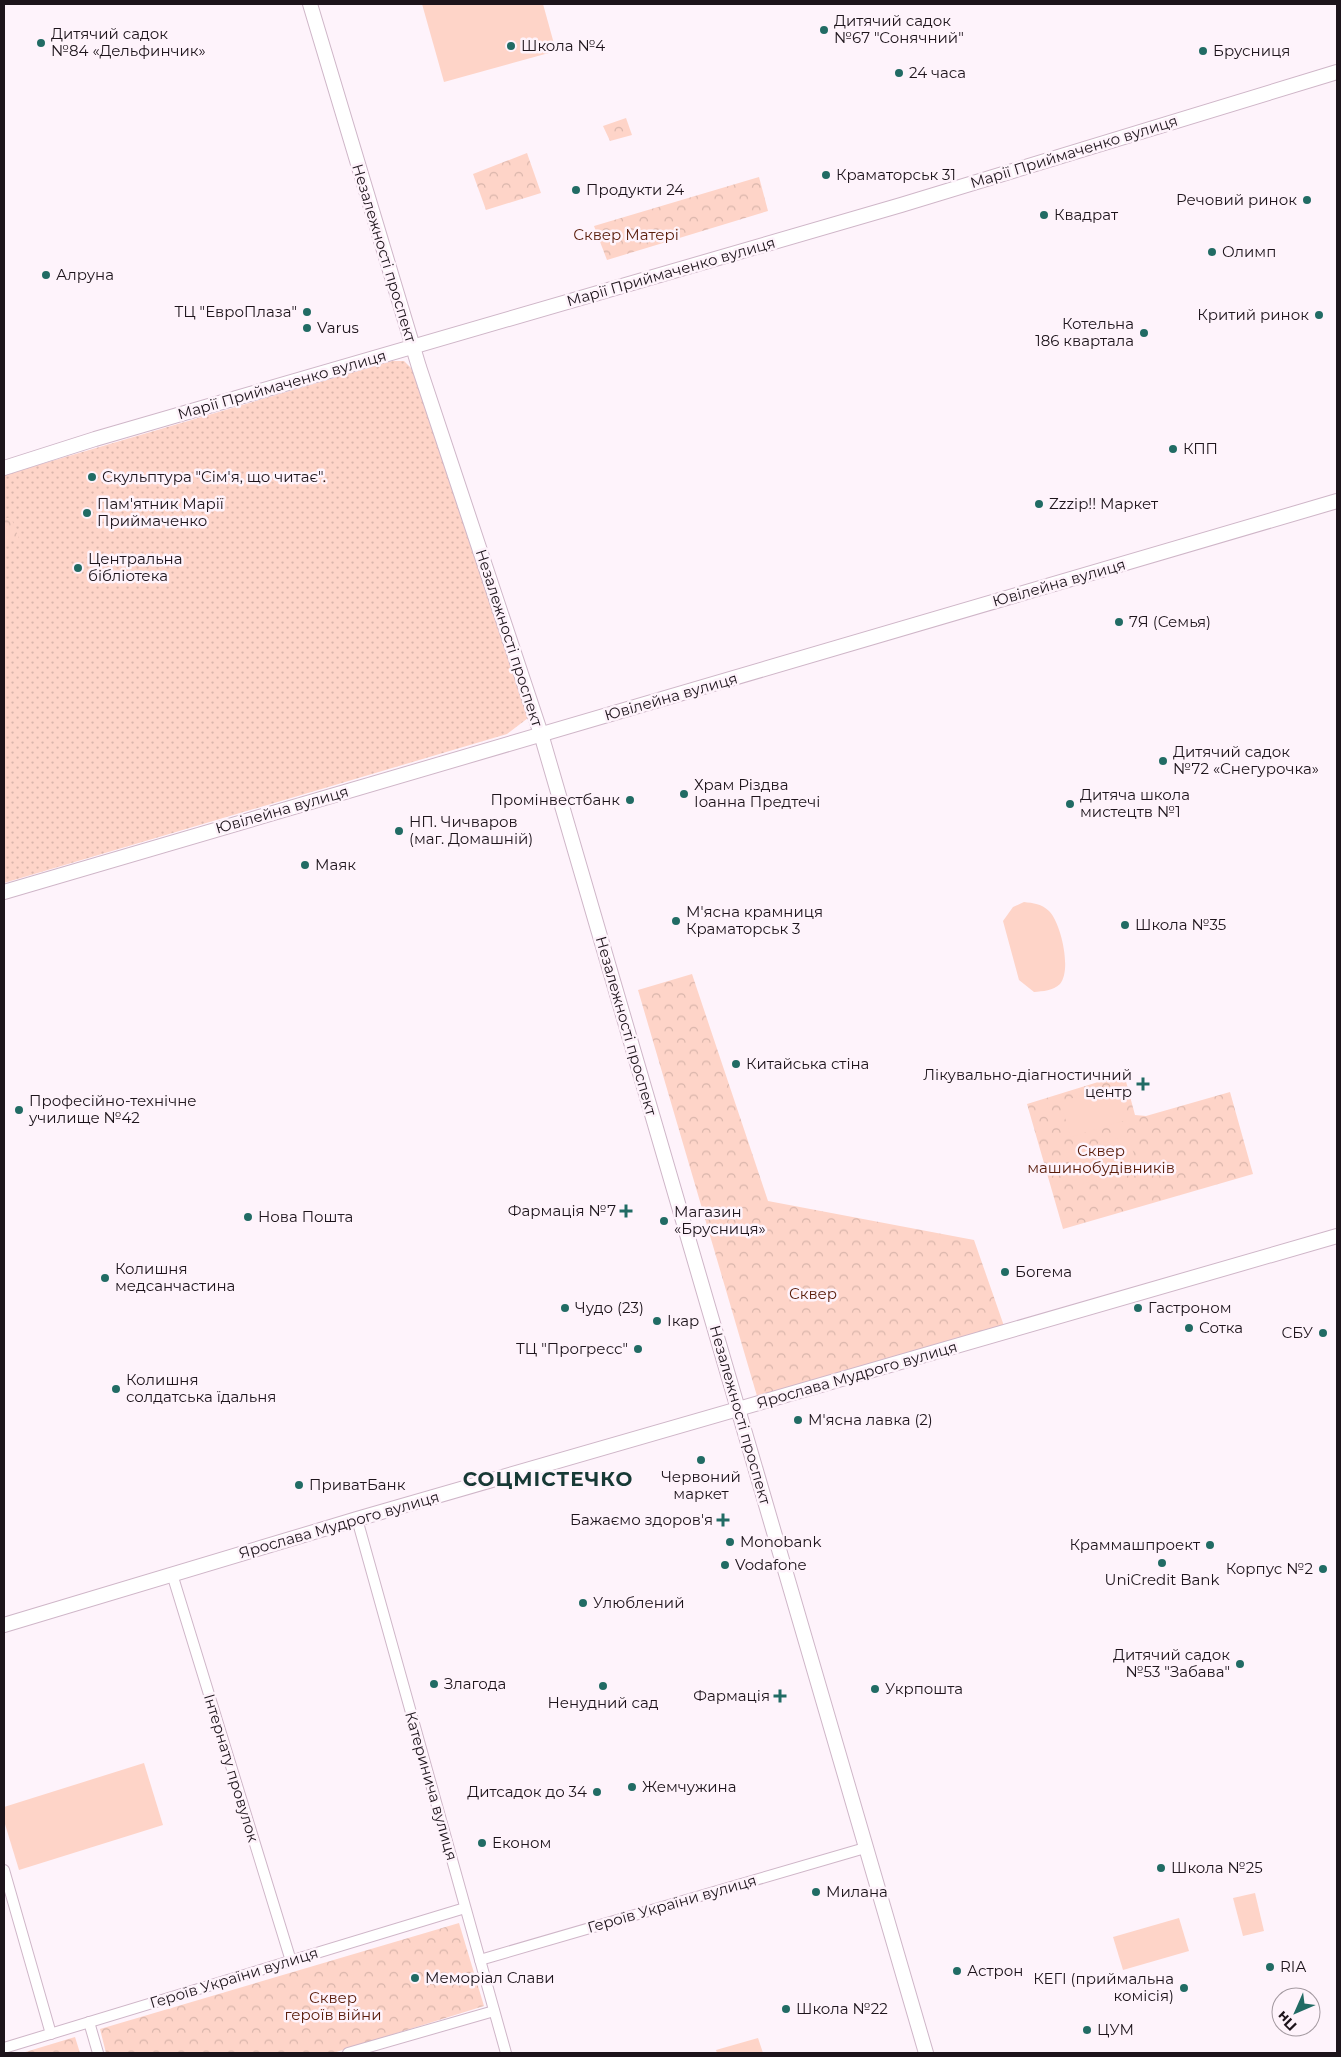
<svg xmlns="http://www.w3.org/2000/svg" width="1341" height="2057" font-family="Montserrat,sans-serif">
<defs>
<pattern id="grass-dots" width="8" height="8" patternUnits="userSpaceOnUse" patternTransform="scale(1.25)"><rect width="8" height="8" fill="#fed4c8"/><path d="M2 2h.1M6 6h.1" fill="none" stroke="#d9b5ab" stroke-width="1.8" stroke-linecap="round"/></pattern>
<pattern id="forest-crowns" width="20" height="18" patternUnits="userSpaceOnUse" patternTransform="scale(1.25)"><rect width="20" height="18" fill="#fed4c8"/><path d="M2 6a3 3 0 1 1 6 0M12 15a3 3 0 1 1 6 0" fill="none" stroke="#d9b5ab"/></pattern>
</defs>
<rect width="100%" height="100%" fill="#fef3fb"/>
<polygon fill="url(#grass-dots)" points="392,361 404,361 412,369 528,718 507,734 4,883 4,475"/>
<g fill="url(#forest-crowns)">
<polygon points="626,118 632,135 610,141 603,126"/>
<polygon points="527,153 541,193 486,210 473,174"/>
<polygon points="759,177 768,211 607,260 594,226"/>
<polygon points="11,517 19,539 4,543 4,519"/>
<polygon points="692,974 768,1201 974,1240 1004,1326 757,1396 638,990"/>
<polygon points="1124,1074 1135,1115 1146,1116 1230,1092 1253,1174 1063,1229 1027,1104"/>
<polygon points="459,1923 484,2006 333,2053 106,2053 100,2029"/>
<polygon points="75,2037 80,2053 22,2053"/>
</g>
<g fill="#fed4c8">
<polygon points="422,4 543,4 556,51 444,82"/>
<path d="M 1024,902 C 1033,903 1042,904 1049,911 C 1061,923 1072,970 1060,984 C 1053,991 1043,991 1034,992 L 1019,980 L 1003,921 L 1013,907 Z"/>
<polygon points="1115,1085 1126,1120 1071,1137 1060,1102"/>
<polygon points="1128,1135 1138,1168 1076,1186 1066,1153"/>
<polygon points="144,1763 163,1825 19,1870 4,1821 4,1807"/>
<polygon points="1255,1893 1264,1931 1243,1936 1233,1898"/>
<polygon points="1179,1918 1189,1951 1123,1970 1113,1937"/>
<polygon points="758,2038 763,2053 717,2053 716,2050"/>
</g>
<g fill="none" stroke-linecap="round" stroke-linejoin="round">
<g stroke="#cfb6c8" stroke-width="12">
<g id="street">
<polyline points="357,1519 506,2053"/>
<polyline points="172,1574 291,1961"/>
<polyline points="4,1870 51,2034"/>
<polyline points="480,1960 865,1848"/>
<polyline points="89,2022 98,2053"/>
<polyline points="4,2048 465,1908"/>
<polyline points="348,2053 494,2011"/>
</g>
</g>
<g stroke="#cfb6c8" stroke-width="16">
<g id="secondary">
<polyline points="310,4 419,367 541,734 926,2053"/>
<polyline points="4,468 95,439 901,205 1337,72"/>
<polyline points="4,892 1337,501"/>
<polyline points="4,1625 357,1519 1337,1236"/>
</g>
</g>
<use href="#street" stroke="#fff" stroke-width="10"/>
<use href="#secondary" stroke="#fff" stroke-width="14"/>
</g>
<g fill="#216b64" stroke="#fef3fb" stroke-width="2">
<circle cx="824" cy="30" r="5"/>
<circle cx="41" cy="43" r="5"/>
<circle cx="511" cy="46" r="5"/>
<circle cx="1203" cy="51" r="5"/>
<circle cx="899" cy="73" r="5"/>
<circle cx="826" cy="175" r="5"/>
<circle cx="576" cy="190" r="5"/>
<circle cx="1307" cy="200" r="5"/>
<circle cx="1044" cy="215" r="5"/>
<circle cx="1212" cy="252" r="5"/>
<circle cx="46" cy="275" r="5"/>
<circle cx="307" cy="312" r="5"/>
<circle cx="1319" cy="315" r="5"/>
<circle cx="307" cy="328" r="5"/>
<circle cx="1144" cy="333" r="5"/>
<circle cx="1173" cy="449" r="5"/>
<circle cx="92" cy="477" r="5"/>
<circle cx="1039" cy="504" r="5"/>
<circle cx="87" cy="513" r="5"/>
<circle cx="78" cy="568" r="5"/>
<circle cx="1119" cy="622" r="5"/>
<circle cx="1163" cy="761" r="5"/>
<circle cx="684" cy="794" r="5"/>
<circle cx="630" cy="800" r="5"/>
<circle cx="1070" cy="804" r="5"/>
<circle cx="399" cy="831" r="5"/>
<circle cx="305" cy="865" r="5"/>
<circle cx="676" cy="921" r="5"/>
<circle cx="1125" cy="925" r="5"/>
<circle cx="736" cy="1064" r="5"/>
<path d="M1140.5 1076.5h5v5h5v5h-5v5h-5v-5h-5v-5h5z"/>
<circle cx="19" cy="1110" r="5"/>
<path d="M623.5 1203.5h5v5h5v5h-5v5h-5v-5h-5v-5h5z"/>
<circle cx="248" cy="1217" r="5"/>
<circle cx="664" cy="1221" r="5"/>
<circle cx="1005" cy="1272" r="5"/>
<circle cx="105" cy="1278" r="5"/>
<circle cx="565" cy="1308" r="5"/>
<circle cx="1138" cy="1308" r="5"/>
<circle cx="657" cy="1321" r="5"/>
<circle cx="1189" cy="1328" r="5"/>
<circle cx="1323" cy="1333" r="5"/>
<circle cx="638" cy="1349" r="5"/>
<circle cx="116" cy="1389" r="5"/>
<circle cx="798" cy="1420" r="5"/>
<circle cx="701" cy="1460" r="5"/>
<circle cx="299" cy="1485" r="5"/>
<path d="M720.5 1512.5h5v5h5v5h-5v5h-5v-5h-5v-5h5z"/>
<circle cx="730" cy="1542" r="5"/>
<circle cx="1210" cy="1545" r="5"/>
<circle cx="1162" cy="1563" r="5"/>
<circle cx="725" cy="1565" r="5"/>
<circle cx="1323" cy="1569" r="5"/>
<circle cx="583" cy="1603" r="5"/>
<circle cx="1240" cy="1664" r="5"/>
<circle cx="434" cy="1684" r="5"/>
<circle cx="603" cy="1686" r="5"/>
<circle cx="875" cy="1689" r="5"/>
<path d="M777.5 1688.5h5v5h5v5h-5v5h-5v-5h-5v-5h5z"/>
<circle cx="632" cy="1787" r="5"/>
<circle cx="597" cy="1792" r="5"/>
<circle cx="482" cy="1843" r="5"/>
<circle cx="1161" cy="1868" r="5"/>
<circle cx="816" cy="1892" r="5"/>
<circle cx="1270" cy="1967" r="5"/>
<circle cx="957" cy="1971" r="5"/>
<circle cx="415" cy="1978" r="5"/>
<circle cx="1184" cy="1988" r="5"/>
<circle cx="786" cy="2009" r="5"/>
<circle cx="1087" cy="2030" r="5"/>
</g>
<g text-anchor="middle" stroke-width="5" stroke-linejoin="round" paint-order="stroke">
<g font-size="15" fill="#1d141b" stroke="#fef3fb" text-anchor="start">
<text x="834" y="26">Дитячий садок<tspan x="834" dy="17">№67 "Сонячний"</tspan></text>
<text x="51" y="39">Дитячий садок<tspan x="51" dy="17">№84 «Дельфинчик»</tspan></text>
<text x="521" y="51">Школа №4</text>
<text x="1213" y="56">Брусниця</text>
<text x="909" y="78">24 часа</text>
<text x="836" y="180">Краматорськ 31</text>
<text x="586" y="195">Продукти 24</text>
<text x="1297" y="205" text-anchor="end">Речовий ринок</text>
<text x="1054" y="220">Квадрат</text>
<text x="1222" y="257">Олимп</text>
<text x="56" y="280">Алруна</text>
<text x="297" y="317" text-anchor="end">ТЦ "ЕвроПлаза"</text>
<text x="1309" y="320" text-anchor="end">Критий ринок</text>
<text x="1134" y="329" text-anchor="end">Котельна<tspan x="1134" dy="17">186 квартала</tspan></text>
<text x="317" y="333">Varus</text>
<text x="1183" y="454">КПП</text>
<text x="102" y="482">Скульптура "Сім'я, що читає".</text>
<text x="97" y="509">Пам'ятник Марії<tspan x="97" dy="17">Приймаченко</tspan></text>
<text x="1049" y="509">Zzzip!! Маркет</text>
<text x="88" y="564">Центральна<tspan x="88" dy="17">бібліотека</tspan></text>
<text x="1129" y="627">7Я (Семья)</text>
<text x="1173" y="757">Дитячий садок<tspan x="1173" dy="17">№72 «Снегурочка»</tspan></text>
<text x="694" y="790">Храм Різдва<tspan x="694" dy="17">Іоанна Предтечі</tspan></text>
<text x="1080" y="800">Дитяча школа<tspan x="1080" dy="17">мистецтв №1</tspan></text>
<text x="620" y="805" text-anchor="end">Промінвестбанк</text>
<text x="409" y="827">НП. Чичваров<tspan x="409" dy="17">(маг. Домашній)</tspan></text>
<text x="315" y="870">Маяк</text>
<text x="686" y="917">М'ясна крамниця<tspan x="686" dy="17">Краматорськ 3</tspan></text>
<text x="1135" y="930">Школа №35</text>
<text x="746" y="1069">Китайська стіна</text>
<text x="1132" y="1080" text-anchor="end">Лікувально-діагностичний<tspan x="1132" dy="17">центр</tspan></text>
<text x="29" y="1106">Професійно-технічне<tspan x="29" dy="17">училище №42</tspan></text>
<text x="616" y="1216" text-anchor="end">Фармація №7</text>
<text x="674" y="1217">Магазин<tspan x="674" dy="17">«Брусниця»</tspan></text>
<text x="258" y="1222">Нова Пошта</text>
<text x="115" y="1274">Колишня<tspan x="115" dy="17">медсанчастина</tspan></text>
<text x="1015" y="1277">Богема</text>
<text x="575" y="1313">Чудо (23)</text>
<text x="1148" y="1313">Гастроном</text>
<text x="667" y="1326">Ікар</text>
<text x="1199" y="1333">Сотка</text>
<text x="1313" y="1338" text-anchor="end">СБУ</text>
<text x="628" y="1354" text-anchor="end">ТЦ "Прогресс"</text>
<text x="126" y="1385">Колишня<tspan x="126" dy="17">солдатська їдальня</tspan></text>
<text x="808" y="1425">М'ясна лавка (2)</text>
<text x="701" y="1482" text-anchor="middle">Червоний<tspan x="701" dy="17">маркет</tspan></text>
<text x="309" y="1490">ПриватБанк</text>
<text x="713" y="1525" text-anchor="end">Бажаємо здоров'я</text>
<text x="740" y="1547">Monobank</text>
<text x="1200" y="1550" text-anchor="end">Краммашпроект</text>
<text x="735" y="1570">Vodafone</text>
<text x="1313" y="1574" text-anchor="end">Корпус №2</text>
<text x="1162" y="1585" text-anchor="middle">UniCredit Bank</text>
<text x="593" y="1608">Улюблений</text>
<text x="1230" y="1660" text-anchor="end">Дитячий садок<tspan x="1230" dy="17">№53 "Забава"</tspan></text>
<text x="444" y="1689">Злагода</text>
<text x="885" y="1694">Укрпошта</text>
<text x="770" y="1701" text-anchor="end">Фармація</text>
<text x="603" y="1708" text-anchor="middle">Ненудний сад</text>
<text x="642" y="1792">Жемчужина</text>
<text x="587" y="1797" text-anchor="end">Дитсадок до 34</text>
<text x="492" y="1848">Економ</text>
<text x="1171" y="1873">Школа №25</text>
<text x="826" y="1897">Милана</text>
<text x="1280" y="1972">RIA</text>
<text x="967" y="1976">Астрон</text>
<text x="425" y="1983">Меморіал Слави</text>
<text x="1174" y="1984" text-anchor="end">КЕГІ (приймальна<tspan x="1174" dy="17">комісія)</tspan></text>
<text x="796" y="2014">Школа №22</text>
<text x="1097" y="2035">ЦУМ</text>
</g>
<g font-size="15" fill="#1d141b" stroke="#fef3fb">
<text transform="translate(1074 152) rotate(-17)" y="5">Марії Приймаченко вулиця</text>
<text transform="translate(384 253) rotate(73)" y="5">Незалежності проспект</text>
<text transform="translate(671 272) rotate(-16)" y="5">Марії Приймаченко вулиця</text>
<text transform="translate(282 385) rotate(-16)" y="5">Марії Приймаченко вулиця</text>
<text transform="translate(1059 583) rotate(-16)" y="5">Ювілейна вулиця</text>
<text transform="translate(509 638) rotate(72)" y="5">Незалежності проспект</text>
<text transform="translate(671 697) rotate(-16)" y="5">Ювілейна вулиця</text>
<text transform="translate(282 810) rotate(-16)" y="5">Ювілейна вулиця</text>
<text transform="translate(626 1026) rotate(74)" y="5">Незалежності проспект</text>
<text transform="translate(857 1375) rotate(-16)" y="5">Ярослава Мудрого вулиця</text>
<text transform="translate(740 1415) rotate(74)" y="5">Незалежності проспект</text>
<text transform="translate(339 1525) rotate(-16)" y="5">Ярослава Мудрого вулиця</text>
<text transform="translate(231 1768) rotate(73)" y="5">Інтернату провулок</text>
<text transform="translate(431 1786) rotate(74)" y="5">Катеринича вулиця</text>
<text transform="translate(672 1904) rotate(-16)" y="5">Героїв України вулиця</text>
<text transform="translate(234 1978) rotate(-17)" y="5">Героїв України вулиця</text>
</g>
<g font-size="15" fill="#591c0a" stroke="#fef3fb">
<text x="626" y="240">Сквер Матері</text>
<text x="1101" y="1156">Сквер<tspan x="1101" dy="17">машинобудівників</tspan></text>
<text x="813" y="1299">Сквер</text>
<text x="333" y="2003">Сквер<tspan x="333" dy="17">героїв війни</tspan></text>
</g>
<g font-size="20" font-weight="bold" letter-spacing="1" fill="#173935" stroke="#fef3fb">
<text x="548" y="1486">СОЦМІСТЕЧКО</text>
</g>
</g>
<rect width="1341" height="2057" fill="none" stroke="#1d141b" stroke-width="10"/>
<g transform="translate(1296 2012) rotate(225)"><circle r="24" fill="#fef3fb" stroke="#a49aa1"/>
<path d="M0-4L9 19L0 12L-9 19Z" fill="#216b64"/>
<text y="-8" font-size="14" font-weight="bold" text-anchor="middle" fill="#1d141b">Пн</text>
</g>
</svg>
